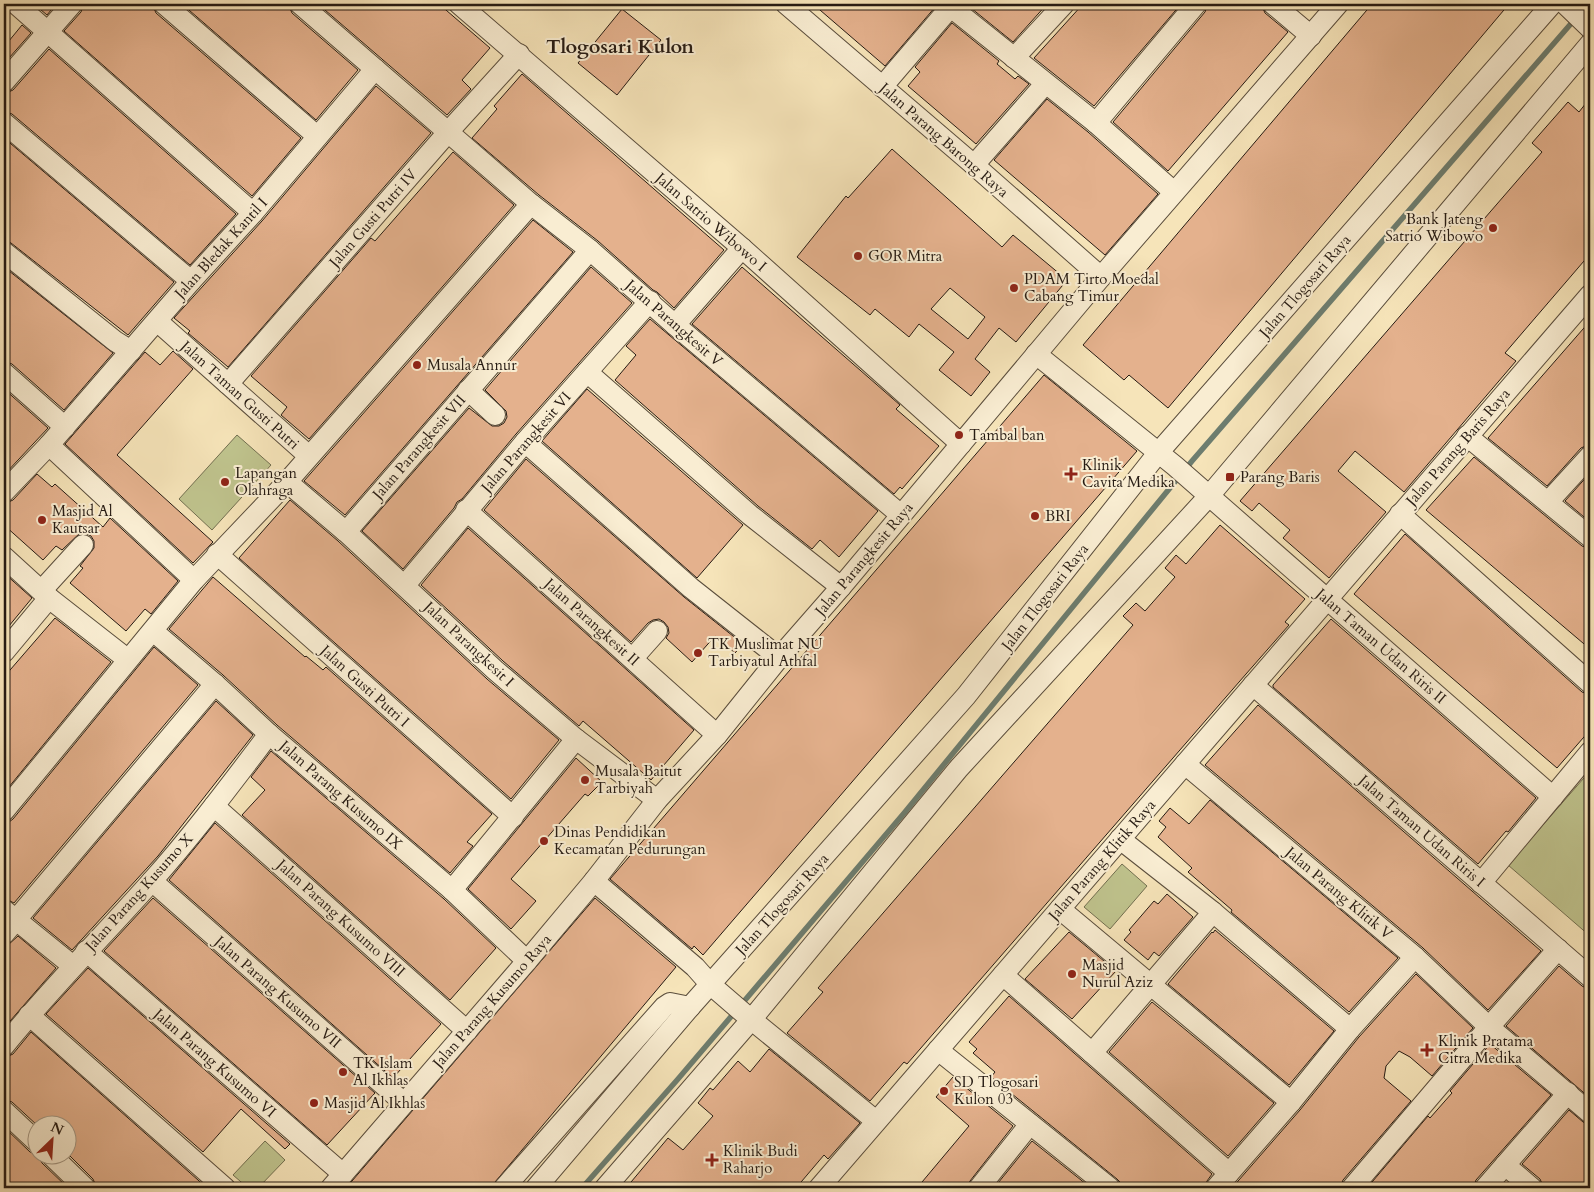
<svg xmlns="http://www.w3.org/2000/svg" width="1594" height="1192" font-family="Cardo,serif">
<rect width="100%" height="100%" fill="#f6e4b9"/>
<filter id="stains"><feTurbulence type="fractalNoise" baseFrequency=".004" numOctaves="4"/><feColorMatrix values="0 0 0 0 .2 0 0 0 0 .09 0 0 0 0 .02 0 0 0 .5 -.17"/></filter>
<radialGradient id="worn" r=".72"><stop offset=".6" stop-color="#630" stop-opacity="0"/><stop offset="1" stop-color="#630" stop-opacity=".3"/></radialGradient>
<g fill="#bfc38d" stroke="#726f50">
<polygon points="237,435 271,465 212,530 179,499"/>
<polygon points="1590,771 1590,936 1508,865"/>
<polygon points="1122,864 1147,886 1110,929 1084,907"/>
<polygon points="265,1141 285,1160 258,1188 248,1188 233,1175"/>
</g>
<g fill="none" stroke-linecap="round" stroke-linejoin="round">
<polyline stroke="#6d7d6f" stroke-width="5.5" points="582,1188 678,1079 905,812 1192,461 1588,4"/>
</g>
<g fill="#e4b18d" stroke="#261b13" fill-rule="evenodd">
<polygon points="34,4 56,4 47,15"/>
<polygon points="84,4 152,4 156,13 301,138 252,196 64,31 81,12"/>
<polygon points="182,4 288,4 292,13 358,70 316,120"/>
<polygon points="318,4 439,4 490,48 462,80 471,89 447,115"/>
<polygon points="813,4 935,4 936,6 885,66"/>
<polygon points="966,4 1047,4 1013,42"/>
<polygon points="1083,4 1181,4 1094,106 1034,58"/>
<polygon points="1208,4 1261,4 1265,13 1288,32 1168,171 1113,122 1205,12"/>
<polygon points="1372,4 1509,4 1168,408 1129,375 1124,380 1083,345"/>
<polygon points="622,9 661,40 617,95 578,63"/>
<polygon points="952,23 999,61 997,64 1015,79 1018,76 1029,84 976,144 908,86 920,72 915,67"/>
<polygon points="22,25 31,33 9,58 4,53 4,47"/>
<polygon points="49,49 236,214 190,265 12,114 4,111 4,94 13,90"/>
<polygon points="522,74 724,250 674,308 657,292 653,290 598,241 539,195 472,138 497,109 494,106"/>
<polygon points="376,86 431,133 228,367 188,333 190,331 174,318 262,221"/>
<polygon points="1590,98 1590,254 1505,353 1516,361 1404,492 1355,451 1338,471 1386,512 1329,578 1283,538 1290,530 1259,503 1252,511 1240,501 1542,152 1532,143 1568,102 1579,112"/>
<polygon points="1047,99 1088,132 1158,194 1105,255 994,160"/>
<polygon points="4,138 174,282 128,335 11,243 4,240"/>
<path d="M 892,149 L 1002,247 L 1013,235 L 1067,280 L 1016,342 L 999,328 L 975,359 L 990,372 L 971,396 L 939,370 L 954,352 L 919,324 L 909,337 L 875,309 L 870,315 L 797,257 L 846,196 L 848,198 ZM 950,288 L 985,317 L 968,339 L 931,309 Z"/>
<polygon points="453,152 514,205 309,439 281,415 287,407 251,376 371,238 375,241"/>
<polygon points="533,220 573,252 345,515 304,481"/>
<polygon points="4,267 113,353 64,410 12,364 4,361"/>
<polygon points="591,267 632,303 516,434 462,499 457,502 454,508 403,569 362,531 469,408 492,426 499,426 504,423 507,417 506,411 485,390"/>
<polygon points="742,267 900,405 896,409 939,446 902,489 900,487 894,494 692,324"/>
<polygon points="650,319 878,511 839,557 820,540 812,549 758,506 615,380 636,355 626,346"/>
<polygon points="1590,321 1590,444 1581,448 1547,486 1488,438"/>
<polygon points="173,351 193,369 117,455 213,542 193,563 65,444 145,352 160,365"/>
<polygon points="1044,375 1137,451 703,955 694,946 692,949 610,879"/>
<polygon points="4,389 48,428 4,475"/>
<polygon points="587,389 743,525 697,578 542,441"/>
<polygon points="1474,457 1582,546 1590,549 1590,649 1426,510"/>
<polygon points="526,459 684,597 743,644 735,653 715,636 692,662 666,638 669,633 668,627 664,622 659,619 653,620 648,623 631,642 484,510"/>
<polygon points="1590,473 1590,522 1565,501"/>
<polygon points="37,474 52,487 55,484 103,527 110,518 178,581 151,614 145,609 126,631 70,583 83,568 80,566 94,548 94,541 91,536 85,533 79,534 62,550 56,546 43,560 4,525 4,504 13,500"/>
<polygon points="290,500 338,541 487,679 559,740 511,799 239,558"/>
<polygon points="1220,525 1305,599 1285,622 1289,625 1246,674 907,1064 904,1062 870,1101 787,1033 823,992 818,988 1133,625 1123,616 1136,603 1145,611 1175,577 1165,568 1176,555 1186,564"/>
<polygon points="468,528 694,730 651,780 583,721 579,726 503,661 421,585"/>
<polygon points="1405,534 1582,692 1590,695 1590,730 1557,768 1354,594"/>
<polygon points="4,573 32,598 4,632"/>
<polygon points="213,577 305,657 306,656 323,670 326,667 492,814 467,842 473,846 450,873 277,725 223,675 169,629"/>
<polygon points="55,618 111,662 4,793 4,677"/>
<polygon points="1331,619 1536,798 1508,832 1506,831 1478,864 1273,687 1273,685"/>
<polygon points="154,647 198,685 14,903 4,898 4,823 9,822 13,819"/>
<polygon points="216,701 253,735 158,856 72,950 33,918"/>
<polygon points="1258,705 1541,951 1488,1010 1423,948 1205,765"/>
<polygon points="271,751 444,899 496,948 450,1000 242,815 265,790 251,777"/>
<polygon points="576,758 602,782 588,796 585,794 511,879 536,901 511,929 468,889"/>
<polygon points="1210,800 1398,958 1349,1012 1231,912 1232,910 1188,872 1192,868 1158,837 1166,827 1159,821 1170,808 1189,824"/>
<polygon points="215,823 441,1024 393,1078 169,880"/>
<polygon points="1167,894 1193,917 1159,956 1154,952 1148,960 1124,940 1131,932 1129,930 1154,901 1158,904"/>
<polygon points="153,898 375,1093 327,1145 104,951"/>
<polygon points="595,898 676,967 490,1188 346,1188"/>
<polygon points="1215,930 1334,1031 1289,1085 1168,984 1212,932 1213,933"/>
<polygon points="1069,932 1116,971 1072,1019 1025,979"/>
<polygon points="18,936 56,968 4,1028 4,946 8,945"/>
<polygon points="1559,966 1582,986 1590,990 1590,1098 1506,1026"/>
<polygon points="88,968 290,1144 285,1149 241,1109 203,1152 46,1014"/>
<polygon points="1416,974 1473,1028 1432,1076 1410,1057 1399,1051 1386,1066 1384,1078 1411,1101 1343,1180 1340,1188 1232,1188 1300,1110 1359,1037"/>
<polygon points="1009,996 1212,1174 1207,1181 1204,1188 1122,1188 1121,1183 1117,1179 991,1077 995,1072 973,1053 977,1049 969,1042"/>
<polygon points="1152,1002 1274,1103 1228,1156 1109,1052"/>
<polygon points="31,1032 207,1188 97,1188 93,1179 68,1154 68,1124 38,1124 38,1126 12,1102 4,1099 4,1058 13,1054"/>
<polygon points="1490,1044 1551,1095 1476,1180 1473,1188 1367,1188 1428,1116 1430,1118 1452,1093 1450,1091"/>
<polygon points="769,1049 860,1123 828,1159 824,1155 796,1188 626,1188 668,1138 683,1150 713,1116 698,1103 710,1088 713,1090 738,1061 750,1072"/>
<polygon points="953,1077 1013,1126 970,1181 967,1188 917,1188 969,1126 936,1097"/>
<polygon points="1569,1110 1583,1122 1590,1125 1590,1188 1544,1188 1540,1179 1522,1164"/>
<polygon points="4,1127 30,1152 38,1155 42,1163 68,1188 4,1188"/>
<polygon points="1032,1141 1091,1188 994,1188"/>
</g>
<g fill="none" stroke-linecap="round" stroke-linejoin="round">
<g stroke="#5a4d3c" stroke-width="22">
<g id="minor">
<polyline points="16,4 253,213"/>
<polyline points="164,4 317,136"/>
<polyline points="300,4 531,204 590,250 675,325 901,515"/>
<polyline points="459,4 742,248 961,444"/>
<polyline points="786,4 974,165 1101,277"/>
<polyline points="947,4 1096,123 1174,192"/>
<polyline points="1273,4 1311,36"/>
<polyline points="1565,4 1590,28"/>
<polyline points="1014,58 1064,4"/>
<polyline points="4,82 72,4"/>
<polyline points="882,87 953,4"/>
<polyline points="4,123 191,281"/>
<polyline points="1096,123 1196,4"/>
<polyline points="974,165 1045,84"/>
<polyline points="4,252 115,341 131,351"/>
<polyline points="157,321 309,456"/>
<polyline points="675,325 742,248"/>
<polyline points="1036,354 1175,466 1553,797"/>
<polyline points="587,372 750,515 841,587"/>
<polyline points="4,373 65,427"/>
<polyline points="228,384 449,131 519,54"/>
<polyline points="468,390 495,415"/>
<polyline points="1467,436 1590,537"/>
<polyline points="525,442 691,588 767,648 778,659"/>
<polyline points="49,445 194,580"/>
<polyline points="287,482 346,532 495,670 576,739 657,800"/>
<polyline points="4,492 49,445 191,281 253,213 375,69"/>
<polyline points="1548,502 1590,456"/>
<polyline points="466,510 717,735"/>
<polyline points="1400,514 1590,683"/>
<polyline points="346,532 590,250"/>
<polyline points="217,554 513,817"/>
<polyline points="4,557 49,598 127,659"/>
<polyline points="405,585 525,442 650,301"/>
<polyline points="42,590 83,545"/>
<polyline points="153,631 215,684 269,734 452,890 527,961"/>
<polyline points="4,652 49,598"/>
<polyline points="633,658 657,631"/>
<polyline points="1253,685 1590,977"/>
<polyline points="1185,764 1415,957 1489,1027 1590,1113"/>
<polyline points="214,806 467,1031"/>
<polyline points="4,811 194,580 287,482 531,204"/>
<polyline points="1120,839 1213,912 1350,1029"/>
<polyline points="152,881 404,1103"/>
<polyline points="594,881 695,967 711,985 747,1016 876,1121"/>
<polyline points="1481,883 1590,752"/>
<polyline points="452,890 576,739"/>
<polyline points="1060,909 1291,1102"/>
<polyline points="4,910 73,966"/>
<polyline points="4,934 215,684"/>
<polyline points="86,951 343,1174"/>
<polyline points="1003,975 1229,1173"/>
<polyline points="29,1015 225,1188"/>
<path d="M 4,1046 C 50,989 102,937 151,882 C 193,835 231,784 269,734"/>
<polyline points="938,1050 1110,1188"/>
<polyline points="1092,1053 1213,912"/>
<polyline points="4,1111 38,1143"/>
<polyline points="50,1154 85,1188"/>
<polyline points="1505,1165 1532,1188"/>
<polyline points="331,1188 527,961 594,881 657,800 717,735 778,659 841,587 1101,277 1338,4"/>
<polyline points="504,1188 664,1007 670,1003 690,1007"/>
<polyline points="536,1188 690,1007 966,696 1158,453 1552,4"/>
<polyline points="605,1188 751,1020 959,768 1209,496 1590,44"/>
<polyline points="819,1188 1590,295"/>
<polyline points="979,1188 1030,1124"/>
<polyline points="1216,1188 1291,1102 1350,1029 1415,957"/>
<polyline points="1352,1188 1489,1027 1558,949"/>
<polyline points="1485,1188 1568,1093"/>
</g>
</g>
<use href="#minor" stroke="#f9edd2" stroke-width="20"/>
</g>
<g fill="#8f2418" stroke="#f9edd2" stroke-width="2">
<circle cx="1493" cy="228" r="5"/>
<circle cx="858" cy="256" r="5"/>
<circle cx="1014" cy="288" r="5"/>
<circle cx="417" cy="365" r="5"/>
<circle cx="959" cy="435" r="5"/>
<path d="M1068.5 466.5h5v5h5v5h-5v5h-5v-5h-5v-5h5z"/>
<rect x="1225" y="472" width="10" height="10" rx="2.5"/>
<circle cx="225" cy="482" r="5"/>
<circle cx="1035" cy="516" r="5"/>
<circle cx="42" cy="520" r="5"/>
<circle cx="698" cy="653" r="5"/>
<circle cx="585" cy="780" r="5"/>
<circle cx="544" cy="841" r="5"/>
<circle cx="1072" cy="974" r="5"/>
<path d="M1424.5 1042.5h5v5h5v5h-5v5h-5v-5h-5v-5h5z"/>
<circle cx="343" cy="1072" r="5"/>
<circle cx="944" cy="1091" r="5"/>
<circle cx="314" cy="1103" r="5"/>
<path d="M709.5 1152.5h5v5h5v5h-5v5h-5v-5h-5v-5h5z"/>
</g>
<g text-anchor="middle" stroke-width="4" stroke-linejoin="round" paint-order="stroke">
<g font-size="15" fill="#261b13" stroke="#f9edd2">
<text transform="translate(944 140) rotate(41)" y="5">Jalan Parang Barong Raya</text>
<text transform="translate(373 218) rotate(-49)" y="5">Jalan Gusti Putri IV</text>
<text transform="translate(711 222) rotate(41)" y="5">Jalan Satrio Wibowo I</text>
<text transform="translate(221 248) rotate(-48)" y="5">Jalan Bledak Kantil I</text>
<text transform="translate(1305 286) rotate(-49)" y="5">Jalan Tlogosari Raya</text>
<text transform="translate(674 323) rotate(41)" y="5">Jalan Parangkesit V</text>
<text transform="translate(240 395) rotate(42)" y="5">Jalan Taman Gusti Putri</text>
<text transform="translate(526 442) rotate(-49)" y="5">Jalan Parangkesit VI</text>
<text transform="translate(419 447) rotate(-49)" y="5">Jalan Parangkesit VII</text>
<text transform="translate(1458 447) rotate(-49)" y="5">Jalan Parang Baris Raya</text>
<text transform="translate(864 559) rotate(-50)" y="5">Jalan Parangkesit Raya</text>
<text transform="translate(1045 597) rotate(-52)" y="5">Jalan Tlogosari Raya</text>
<text transform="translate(592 622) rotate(42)" y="5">Jalan Parangkesit II</text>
<text transform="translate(469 644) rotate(43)" y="5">Jalan Parangkesit I</text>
<text transform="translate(1381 646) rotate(41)" y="5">Jalan Taman Udan Riris II</text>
<text transform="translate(365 686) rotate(42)" y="5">Jalan Gusti Putri I</text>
<text transform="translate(341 795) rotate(41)" y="5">Jalan Parang Kusumo IX</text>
<text transform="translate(1422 831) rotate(41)" y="5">Jalan Taman Udan Riris I</text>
<text transform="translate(1102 860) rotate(-49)" y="5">Jalan Parang Klitik Raya</text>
<text transform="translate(139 892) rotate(-48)" y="5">Jalan Parang Kusumo X</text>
<text transform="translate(1339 893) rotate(40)" y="5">Jalan Parang Klitik V</text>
<text transform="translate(782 904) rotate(-48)" y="5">Jalan Tlogosari Raya</text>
<text transform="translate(341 918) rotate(42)" y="5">Jalan Parang Kusumo VIII</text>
<text transform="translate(278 992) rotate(41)" y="5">Jalan Parang Kusumo VII</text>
<text transform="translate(492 1001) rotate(-49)" y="5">Jalan Parang Kusumo Raya</text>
<text transform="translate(215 1063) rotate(41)" y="5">Jalan Parang Kusumo VI</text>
</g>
<g font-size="15" fill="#261b13" stroke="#f9edd2" text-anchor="start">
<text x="1483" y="224" text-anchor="end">Bank Jateng<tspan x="1483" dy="17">Satrio Wibowo</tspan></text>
<text x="868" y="261">GOR Mitra</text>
<text x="1024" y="284">PDAM Tirto Moedal<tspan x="1024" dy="17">Cabang Timur</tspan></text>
<text x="427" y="370">Musala Annur</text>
<text x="969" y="440">Tambal ban</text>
<text x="1082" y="470">Klinik<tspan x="1082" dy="17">Cavita Medika</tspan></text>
<text x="235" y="478">Lapangan<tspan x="235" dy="17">Olahraga</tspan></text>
<text x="1240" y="482">Parang Baris</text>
<text x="52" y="516">Masjid Al<tspan x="52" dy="17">Kautsar</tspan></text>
<text x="1045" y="521">BRI</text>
<text x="708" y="649">TK Muslimat NU<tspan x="708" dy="17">Tarbiyatul Athfal</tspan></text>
<text x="595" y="776">Musala Baitut<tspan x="595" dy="17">Tarbiyah</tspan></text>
<text x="554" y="837">Dinas Pendidikan<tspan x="554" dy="17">Kecamatan Pedurungan</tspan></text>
<text x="1082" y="970">Masjid<tspan x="1082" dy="17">Nurul Aziz</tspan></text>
<text x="1438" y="1046">Klinik Pratama<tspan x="1438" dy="17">Citra Medika</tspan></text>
<text x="353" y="1068">TK Islam<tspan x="353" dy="17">Al Ikhlas</tspan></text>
<text x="954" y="1087">SD Tlogosari<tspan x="954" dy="17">Kulon 03</tspan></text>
<text x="324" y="1108">Masjid Al Ikhlas</text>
<text x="723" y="1156">Klinik Budi<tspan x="723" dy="17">Raharjo</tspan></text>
</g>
<g font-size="20" font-weight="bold" fill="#261b13" stroke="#f9edd2">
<text x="620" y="53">Tlogosari Kulon</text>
</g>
</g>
<rect width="1594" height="1192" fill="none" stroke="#f6e4b9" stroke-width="20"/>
<rect x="5" y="5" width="1584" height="1182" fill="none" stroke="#261b13" stroke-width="2.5"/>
<rect x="10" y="10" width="1574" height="1172" fill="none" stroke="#261b13"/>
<g transform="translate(52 1140) rotate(25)"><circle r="24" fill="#f9edd2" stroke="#a59986"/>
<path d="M0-4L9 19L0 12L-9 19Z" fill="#8f2418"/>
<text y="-8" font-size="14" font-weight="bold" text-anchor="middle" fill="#261b13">N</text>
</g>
<rect width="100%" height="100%" filter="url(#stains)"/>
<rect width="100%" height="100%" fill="url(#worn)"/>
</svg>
